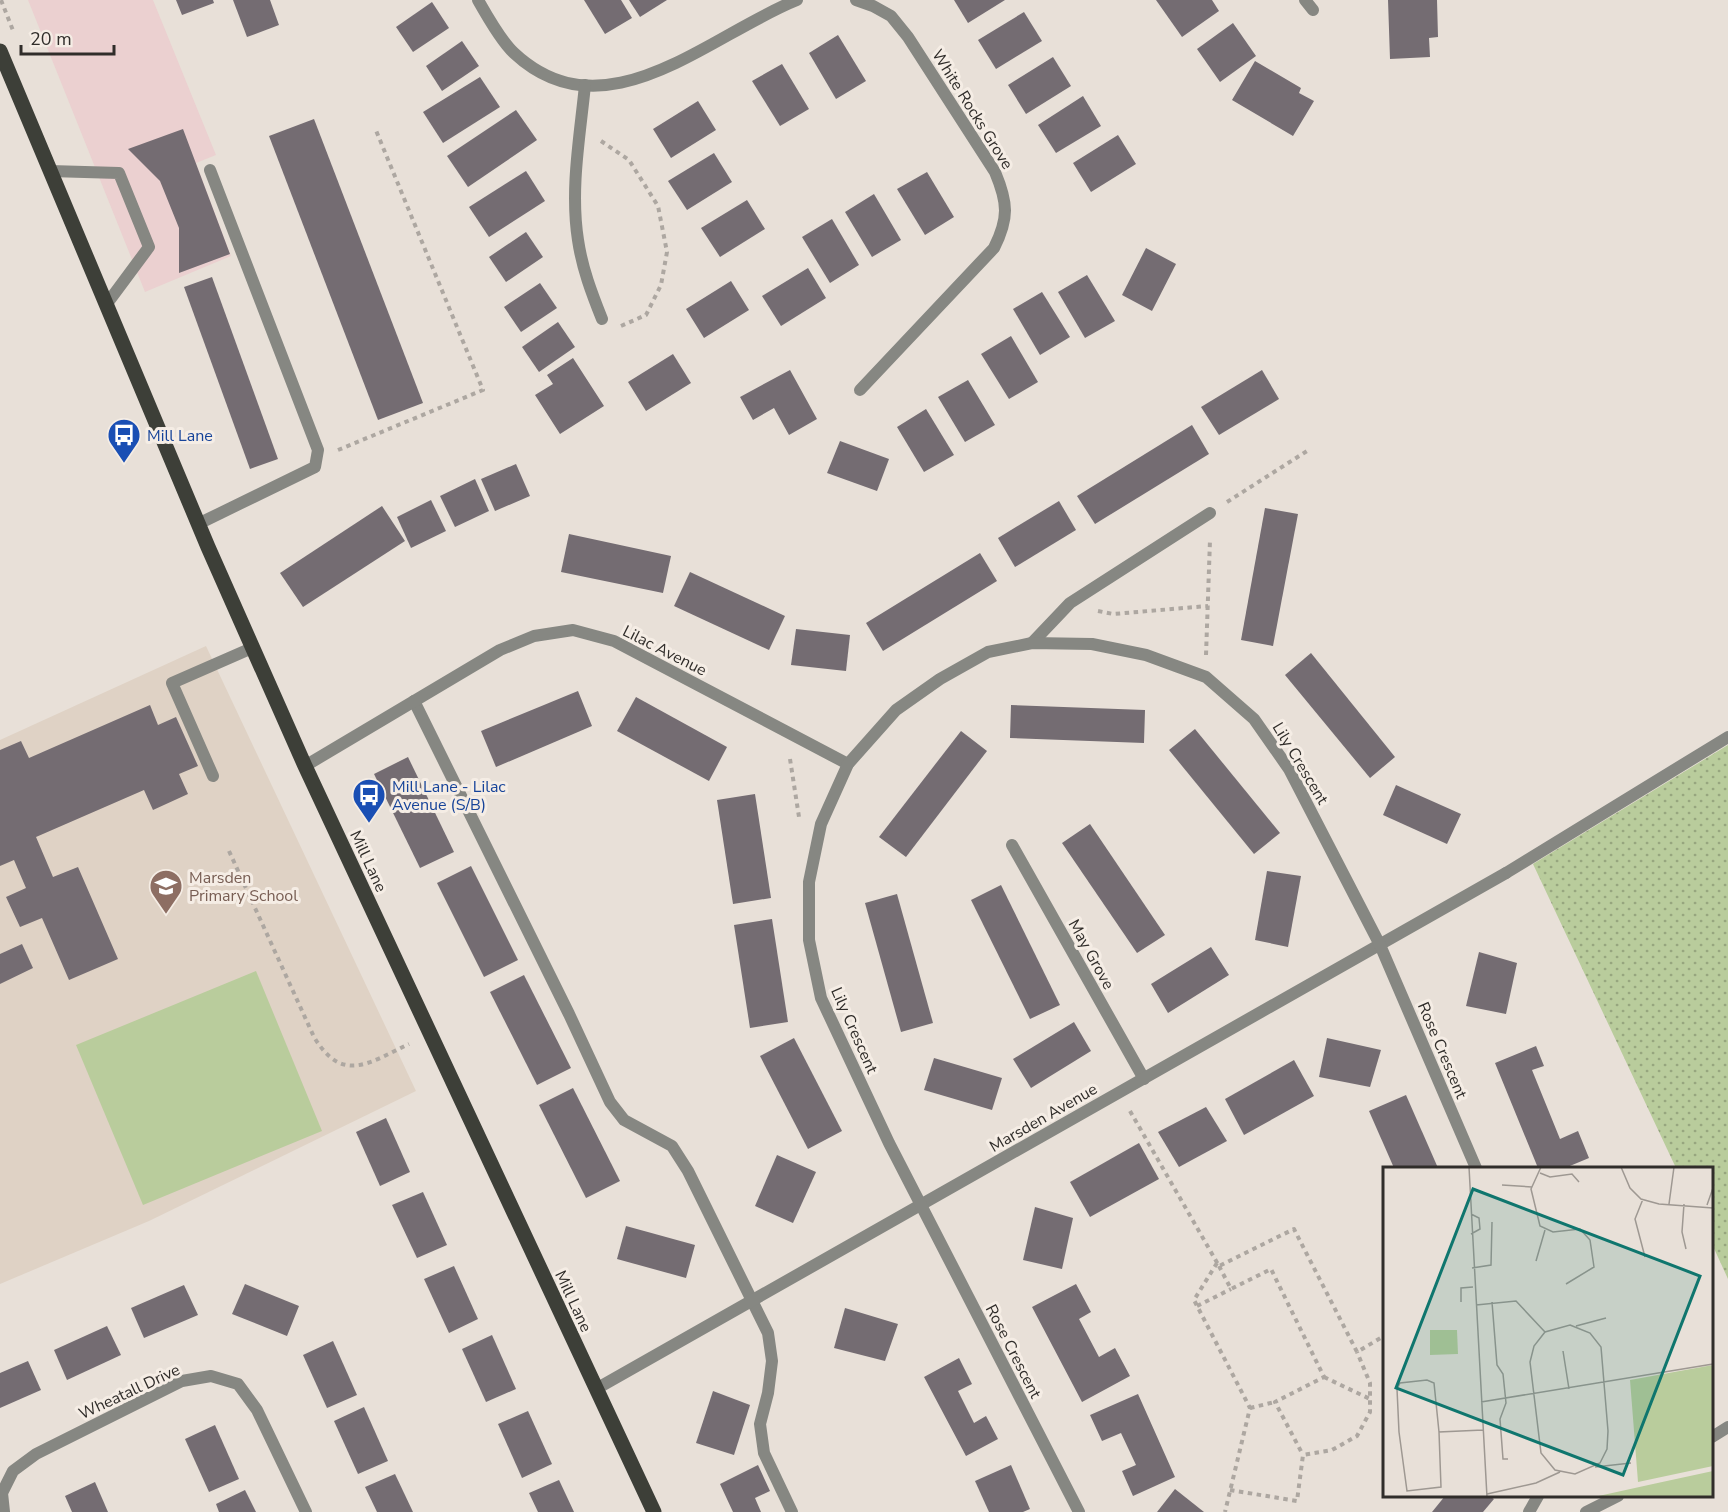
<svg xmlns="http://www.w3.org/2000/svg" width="1728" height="1512" font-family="'Nunito Sans',sans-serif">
<defs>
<pattern id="grass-dots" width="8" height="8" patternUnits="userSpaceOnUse" patternTransform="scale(1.5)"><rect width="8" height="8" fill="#b9cc9c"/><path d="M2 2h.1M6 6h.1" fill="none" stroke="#97a67f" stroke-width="1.8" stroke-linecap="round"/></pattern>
</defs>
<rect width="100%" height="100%" fill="#e8e0d8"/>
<polygon fill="#ebd0d0" points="28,0 153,0 216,155 196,163 231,256 145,292"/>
<polygon fill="#dfd2c5" points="206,646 416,1091 149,1221 0,1284 0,740"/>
<polygon fill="url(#grass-dots)" points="1728,745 1728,1279 1712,1244 1712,1168 1676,1168 1533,864"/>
<polygon fill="#b9cc9c" points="256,971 322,1131 143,1205 76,1045"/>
<g fill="#746c72">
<polygon points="176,0 213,0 214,3 182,15"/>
<polygon points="233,0 270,0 279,25 247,37"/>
<polygon points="584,0 621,0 632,18 605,34"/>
<polygon points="629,0 667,0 640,17"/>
<polygon points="954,0 1005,0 968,23"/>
<polygon points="1156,0 1212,0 1219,11 1182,37"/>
<polygon points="1388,0 1437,0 1438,37 1429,38 1430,57 1390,59"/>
<polygon points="432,2 449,28 413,52 396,27"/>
<polygon points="1024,12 1042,41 996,69 978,40"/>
<polygon points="1233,23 1256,56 1220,82 1197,49"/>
<polygon points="838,35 866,81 836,99 809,53"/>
<polygon points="462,41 479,66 442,91 426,66"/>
<polygon points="1053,57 1071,86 1026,114 1008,85"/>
<polygon points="1255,61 1301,88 1299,93 1314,101 1293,136 1232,100"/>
<polygon points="782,64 809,109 780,126 752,81"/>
<polygon points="480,77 500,107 443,143 423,112"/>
<polygon points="1083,96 1101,126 1056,153 1038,125"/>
<polygon points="698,101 716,130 671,158 653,129"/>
<polygon points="516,110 537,140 468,187 447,156"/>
<polygon points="314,119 423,403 378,420 269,136"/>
<polygon points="183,129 230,254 179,273 179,228 160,181 128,149"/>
<polygon points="1118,135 1136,164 1091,192 1073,163"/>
<polygon points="714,153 732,182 687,210 668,181"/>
<polygon points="526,171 545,201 489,237 469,207"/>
<polygon points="927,172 954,217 925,235 897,189"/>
<polygon points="874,194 901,240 872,257 845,212"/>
<polygon points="747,200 765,229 720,257 701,228"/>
<polygon points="832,219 859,265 830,283 802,237"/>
<polygon points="526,232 543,257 506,282 489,257"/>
<polygon points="1146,248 1176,264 1152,311 1122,295"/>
<polygon points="808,268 826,298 781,326 762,296"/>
<polygon points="1087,275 1115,321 1085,338 1058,292"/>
<polygon points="212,277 278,459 250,469 184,287"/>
<polygon points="731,281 749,310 704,338 686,309"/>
<polygon points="540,283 557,308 521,332 504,307"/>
<polygon points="1042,292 1070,337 1040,355 1013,309"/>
<polygon points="558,322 575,347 539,372 522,347"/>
<polygon points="1011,336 1038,382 1009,399 981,354"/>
<polygon points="673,354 691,383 646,411 628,382"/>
<polygon points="573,358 604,406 560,434 535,395 553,384 547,375"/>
<polygon points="790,370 817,419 789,435 774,408 753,420 740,397"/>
<polygon points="1262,370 1279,399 1219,435 1201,407"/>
<polygon points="968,380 995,425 965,442 938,397"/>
<polygon points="926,409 954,455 924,472 897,427"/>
<polygon points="1192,425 1209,454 1095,524 1077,496"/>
<polygon points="840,441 889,459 877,491 827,473"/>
<polygon points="516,464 530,496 495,511 481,479"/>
<polygon points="475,479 489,511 455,527 440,496"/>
<polygon points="431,500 446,531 411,548 397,517"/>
<polygon points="1059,501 1076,530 1015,567 998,538"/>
<polygon points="382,506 405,541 303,607 280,573"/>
<polygon points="1265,508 1298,514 1273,646 1241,640"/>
<polygon points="569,534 671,556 663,593 561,572"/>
<polygon points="980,553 997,581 883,651 866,623"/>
<polygon points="690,572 785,616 769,650 674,606"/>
<polygon points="796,629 850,635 846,671 791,665"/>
<polygon points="1311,653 1395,757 1370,778 1285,675"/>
<polygon points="578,691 592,726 496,767 481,731"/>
<polygon points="636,697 727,747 709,781 617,731"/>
<polygon points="150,705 158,725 176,717 198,766 179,774 188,794 153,810 144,790 36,837 53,877 78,867 118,959 69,980 42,918 20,927 6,897 26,888 14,860 0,866 0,750 21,741 29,758"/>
<polygon points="1011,705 1145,710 1144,743 1010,738"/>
<polygon points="1195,729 1280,833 1254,854 1169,750"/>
<polygon points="961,731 987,751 906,857 879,837"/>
<polygon points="408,757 454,852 420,868 374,774"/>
<polygon points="1396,785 1461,814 1447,844 1383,815"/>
<polygon points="755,794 771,898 733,904 717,800"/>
<polygon points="1090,824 1165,935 1137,953 1062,843"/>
<polygon points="471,866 518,960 484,977 437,883"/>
<polygon points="1267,871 1301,876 1288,947 1255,940"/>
<polygon points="1001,885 1060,1005 1030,1019 971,900"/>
<polygon points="897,894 933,1023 901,1032 865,903"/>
<polygon points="772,919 788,1022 750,1028 734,925"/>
<polygon points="22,944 33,968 0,984 0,954"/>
<polygon points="1211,947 1229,975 1168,1013 1151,984"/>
<polygon points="1479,952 1517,963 1506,1014 1466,1006"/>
<polygon points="524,975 571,1068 537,1085 490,992"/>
<polygon points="1074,1022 1091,1051 1031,1088 1013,1059"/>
<polygon points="794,1038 842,1131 808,1149 760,1056"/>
<polygon points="1327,1038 1381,1050 1370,1087 1319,1077"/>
<polygon points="1536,1046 1544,1066 1532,1070 1560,1139 1578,1131 1589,1158 1565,1168 1538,1168 1495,1063"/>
<polygon points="934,1058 1002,1078 992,1110 924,1090"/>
<polygon points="1294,1060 1314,1096 1244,1135 1225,1099"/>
<polygon points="573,1088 620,1181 586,1198 539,1105"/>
<polygon points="1406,1095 1438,1168 1394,1168 1369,1111"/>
<polygon points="1206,1107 1227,1141 1179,1167 1158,1132"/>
<polygon points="386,1118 410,1172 380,1186 356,1132"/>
<polygon points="1139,1143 1159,1179 1090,1217 1070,1182"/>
<polygon points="777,1155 816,1172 793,1223 755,1206"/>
<polygon points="423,1192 447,1245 417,1258 392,1205"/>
<polygon points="1035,1207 1073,1218 1062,1269 1023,1260"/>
<polygon points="626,1226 695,1245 686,1278 617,1259"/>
<polygon points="454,1266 478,1319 449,1333 424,1279"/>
<polygon points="245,1284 299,1306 287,1336 232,1314"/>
<polygon points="1076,1284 1091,1312 1079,1319 1099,1357 1115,1348 1130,1376 1082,1402 1032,1307"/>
<polygon points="184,1285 198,1315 144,1338 131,1308"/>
<polygon points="845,1308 898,1324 885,1361 834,1348"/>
<polygon points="107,1326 121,1355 67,1380 54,1350"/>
<polygon points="492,1335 516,1389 486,1402 462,1349"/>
<polygon points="333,1341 357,1395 327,1408 303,1355"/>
<polygon points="959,1358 972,1384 958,1391 974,1423 986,1416 998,1439 966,1456 924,1377"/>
<polygon points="28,1361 41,1390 0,1408 0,1373"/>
<polygon points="713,1391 750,1405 734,1455 696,1443"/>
<polygon points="1138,1394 1175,1477 1133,1496 1122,1471 1136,1465 1121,1433 1102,1441 1090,1415"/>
<polygon points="364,1407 388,1461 358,1474 334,1421"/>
<polygon points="528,1411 552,1464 522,1478 498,1424"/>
<polygon points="215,1425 239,1479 209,1492 185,1439"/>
<polygon points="758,1465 770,1491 755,1498 761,1512 733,1512 720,1484"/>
<polygon points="1011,1465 1030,1509 1023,1512 989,1512 975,1481"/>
<polygon points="395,1474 413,1512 377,1512 365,1487"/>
<polygon points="559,1480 574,1512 538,1512 529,1493"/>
<polygon points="95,1482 108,1512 72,1512 65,1496"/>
<polygon points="1175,1489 1204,1512 1157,1512"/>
<polygon points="245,1490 256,1512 219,1512 216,1504"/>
<polygon points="1445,1496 1489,1496 1494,1499 1483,1512 1432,1512"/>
</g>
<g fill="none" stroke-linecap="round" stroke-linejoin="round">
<g stroke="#ada7a1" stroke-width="4" stroke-dasharray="4.5 4.5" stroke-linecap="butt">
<polyline points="1,0 14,33"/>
<polyline points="601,141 629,160 658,206 667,252 661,285 646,315 621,326"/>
<polyline points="338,450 483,390 375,128"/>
<polyline points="1227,502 1307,451"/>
<polyline points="1098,611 1113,614 1208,606"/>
<polyline points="1206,655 1210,540"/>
<polyline points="790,759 799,817"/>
<path d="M 229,851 L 314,1037 C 343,1085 370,1062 409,1044"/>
<polyline points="1130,1111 1219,1266 1294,1229 1357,1352 1384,1336"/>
<polyline points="1217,1263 1194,1300 1250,1408 1225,1512"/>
<polyline points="1219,1266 1231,1289 1271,1269 1324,1377 1275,1402 1303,1455"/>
<polyline points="1197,1306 1231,1289"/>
<polyline points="1324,1377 1370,1399"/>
<polyline points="1250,1408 1275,1402"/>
<polyline points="1230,1490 1297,1501 1303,1455 1332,1450 1357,1436 1370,1412 1370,1383 1357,1352"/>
</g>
<g stroke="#868782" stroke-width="12">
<polyline points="50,171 119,173 149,247 106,305"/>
<polyline points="414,701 569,1014 610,1102 624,1120 672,1146 688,1171 768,1333 772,1361 768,1393 760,1424 764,1453 792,1512"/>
<polyline points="213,776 172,683 252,648"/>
<polyline points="1506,873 1728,737"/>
</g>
<g stroke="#868782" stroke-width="12">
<path d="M 478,0 C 487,16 501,41 514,53 C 605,138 709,35 797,0"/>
<path d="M 856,0 L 873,6 L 891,16 L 908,37 L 995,172 C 1008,203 1009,218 994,248 L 860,390"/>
<polyline points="1305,0 1313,10"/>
<path d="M 585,85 C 580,136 570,189 578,240 C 582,268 592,294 602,319"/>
<polyline points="198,524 315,467 318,450 210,170"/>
<polyline points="1032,643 1070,603 1210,513"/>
<polyline points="305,766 500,650 534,636 573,630 614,641 848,764"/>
<polyline points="1012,845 1144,1079"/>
<polyline points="596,1389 1506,873"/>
<polyline points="1712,1437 1728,1427"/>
<polyline points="4,1512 2,1493 13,1471 36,1454 182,1381 211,1376 238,1384 257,1410 306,1512"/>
<polyline points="1079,1512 889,1143 821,998 809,940 809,882 821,824 848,764 896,710 940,679 988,652 1032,643 1092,644 1146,655 1206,677 1254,719 1289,769 1380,945 1476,1168"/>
<polyline points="1529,1512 1538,1496"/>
<polyline points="1586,1512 1618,1496"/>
</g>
<polyline stroke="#3d3f38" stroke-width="15" points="0,51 208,547 305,766 654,1512"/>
</g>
<defs>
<g id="bus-pin" transform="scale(1.725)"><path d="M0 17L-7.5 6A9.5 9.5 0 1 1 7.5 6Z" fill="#1a4fb4" stroke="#f5ede5"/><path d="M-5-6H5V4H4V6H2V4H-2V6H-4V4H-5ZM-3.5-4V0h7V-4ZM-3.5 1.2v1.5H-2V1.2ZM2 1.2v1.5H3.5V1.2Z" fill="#fff"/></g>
<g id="school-pin" transform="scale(1.725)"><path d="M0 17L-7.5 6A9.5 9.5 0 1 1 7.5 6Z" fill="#8d6e63" stroke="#f5ede5"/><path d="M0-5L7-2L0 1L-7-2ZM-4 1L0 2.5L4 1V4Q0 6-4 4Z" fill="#fff"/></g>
</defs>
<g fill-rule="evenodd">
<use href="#bus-pin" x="124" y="435"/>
<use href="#bus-pin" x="369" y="795"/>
<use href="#school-pin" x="166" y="886"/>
</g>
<g text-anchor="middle" stroke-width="6" stroke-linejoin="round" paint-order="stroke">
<g font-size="16" fill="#302d2a" stroke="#f5ede5">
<text transform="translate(973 109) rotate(58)" y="6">White Rocks Grove</text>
<text transform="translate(665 650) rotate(27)" y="6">Lilac Avenue</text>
<text transform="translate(1301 763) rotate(59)" y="6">Lily Crescent</text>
<text transform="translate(369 861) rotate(65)" y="6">Mill Lane</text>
<text transform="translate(1092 954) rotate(61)" y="6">May Grove</text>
<text transform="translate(855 1030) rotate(66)" y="6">Lily Crescent</text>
<text transform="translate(1443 1050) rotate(67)" y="6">Rose Crescent</text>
<text transform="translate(1043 1117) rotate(-30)" y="6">Marsden Avenue</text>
<text transform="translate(574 1301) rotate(65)" y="6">Mill Lane</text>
<text transform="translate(1014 1351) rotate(63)" y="6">Rose Crescent</text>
<text transform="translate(129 1391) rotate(-25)" y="6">Wheatall Drive</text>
</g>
<g font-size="16" fill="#164399" stroke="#f5ede5" text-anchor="start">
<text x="147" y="441">Mill Lane</text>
<text x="392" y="792">Mill Lane - Lilac<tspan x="392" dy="18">Avenue (S/B)</tspan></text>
</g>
<g font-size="16" fill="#785e54" stroke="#f5ede5" text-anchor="start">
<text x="189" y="883">Marsden<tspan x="189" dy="18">Primary School</tspan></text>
</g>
</g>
<g transform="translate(1383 1167)">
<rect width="330" height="330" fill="#e8e0d8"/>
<path d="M 330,198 L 330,299 L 255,315 L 247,213 ZM 330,304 L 330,330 L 211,330 L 270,317 Z" fill="#b9cc9c"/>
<path d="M 47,163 L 74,163 L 75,187 L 47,188 Z" fill="#b9cc9c"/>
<path fill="none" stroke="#9e9892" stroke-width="1.5" d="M 86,0 L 104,330M 158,0 L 148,22 L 157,59 L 170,65 L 197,62 L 207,73 L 211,100 L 183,117M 238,0 L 247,21 L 258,32 L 276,37 L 330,41M 157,6 L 167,10 L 189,7 L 196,15M 119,18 L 149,20M 260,32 L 252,52 L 262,90M 286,37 L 291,0M 301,37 L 299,65 L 303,82M 324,38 L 330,21M 88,47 L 96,51 L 97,62 L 88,67M 153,94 L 162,63M 89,101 L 108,98 L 109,55M 78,135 L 78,121 L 90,120M 109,135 L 114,198 L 120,207 L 123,236 L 117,252 L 120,292 L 125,292M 93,138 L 133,134 L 162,165M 187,158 L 207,166 L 218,180 L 225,264 L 224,282 L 217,296 L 192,307 L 172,303 L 158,286 L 147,195 L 151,179 L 162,165 ZM 193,159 L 223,151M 180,184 L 186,222M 98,235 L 330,197M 56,265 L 51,216 L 44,213 L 17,216 L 14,222 L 16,265 L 24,324 L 58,320 L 56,265 L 100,263M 212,300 L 248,296M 104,327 L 153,316 L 177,305"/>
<path fill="#0f766e" fill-opacity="0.15" stroke="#0f766e" stroke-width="3" d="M 90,22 L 317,109 L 240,308 L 13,221 Z"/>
<rect width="330" height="330" fill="none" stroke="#302d2a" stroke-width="3"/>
</g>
<path d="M21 45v9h93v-9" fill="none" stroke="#302d2a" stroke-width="3"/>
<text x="30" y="45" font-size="18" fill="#302d2a" stroke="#f5ede5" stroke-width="4.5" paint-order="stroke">20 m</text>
</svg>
